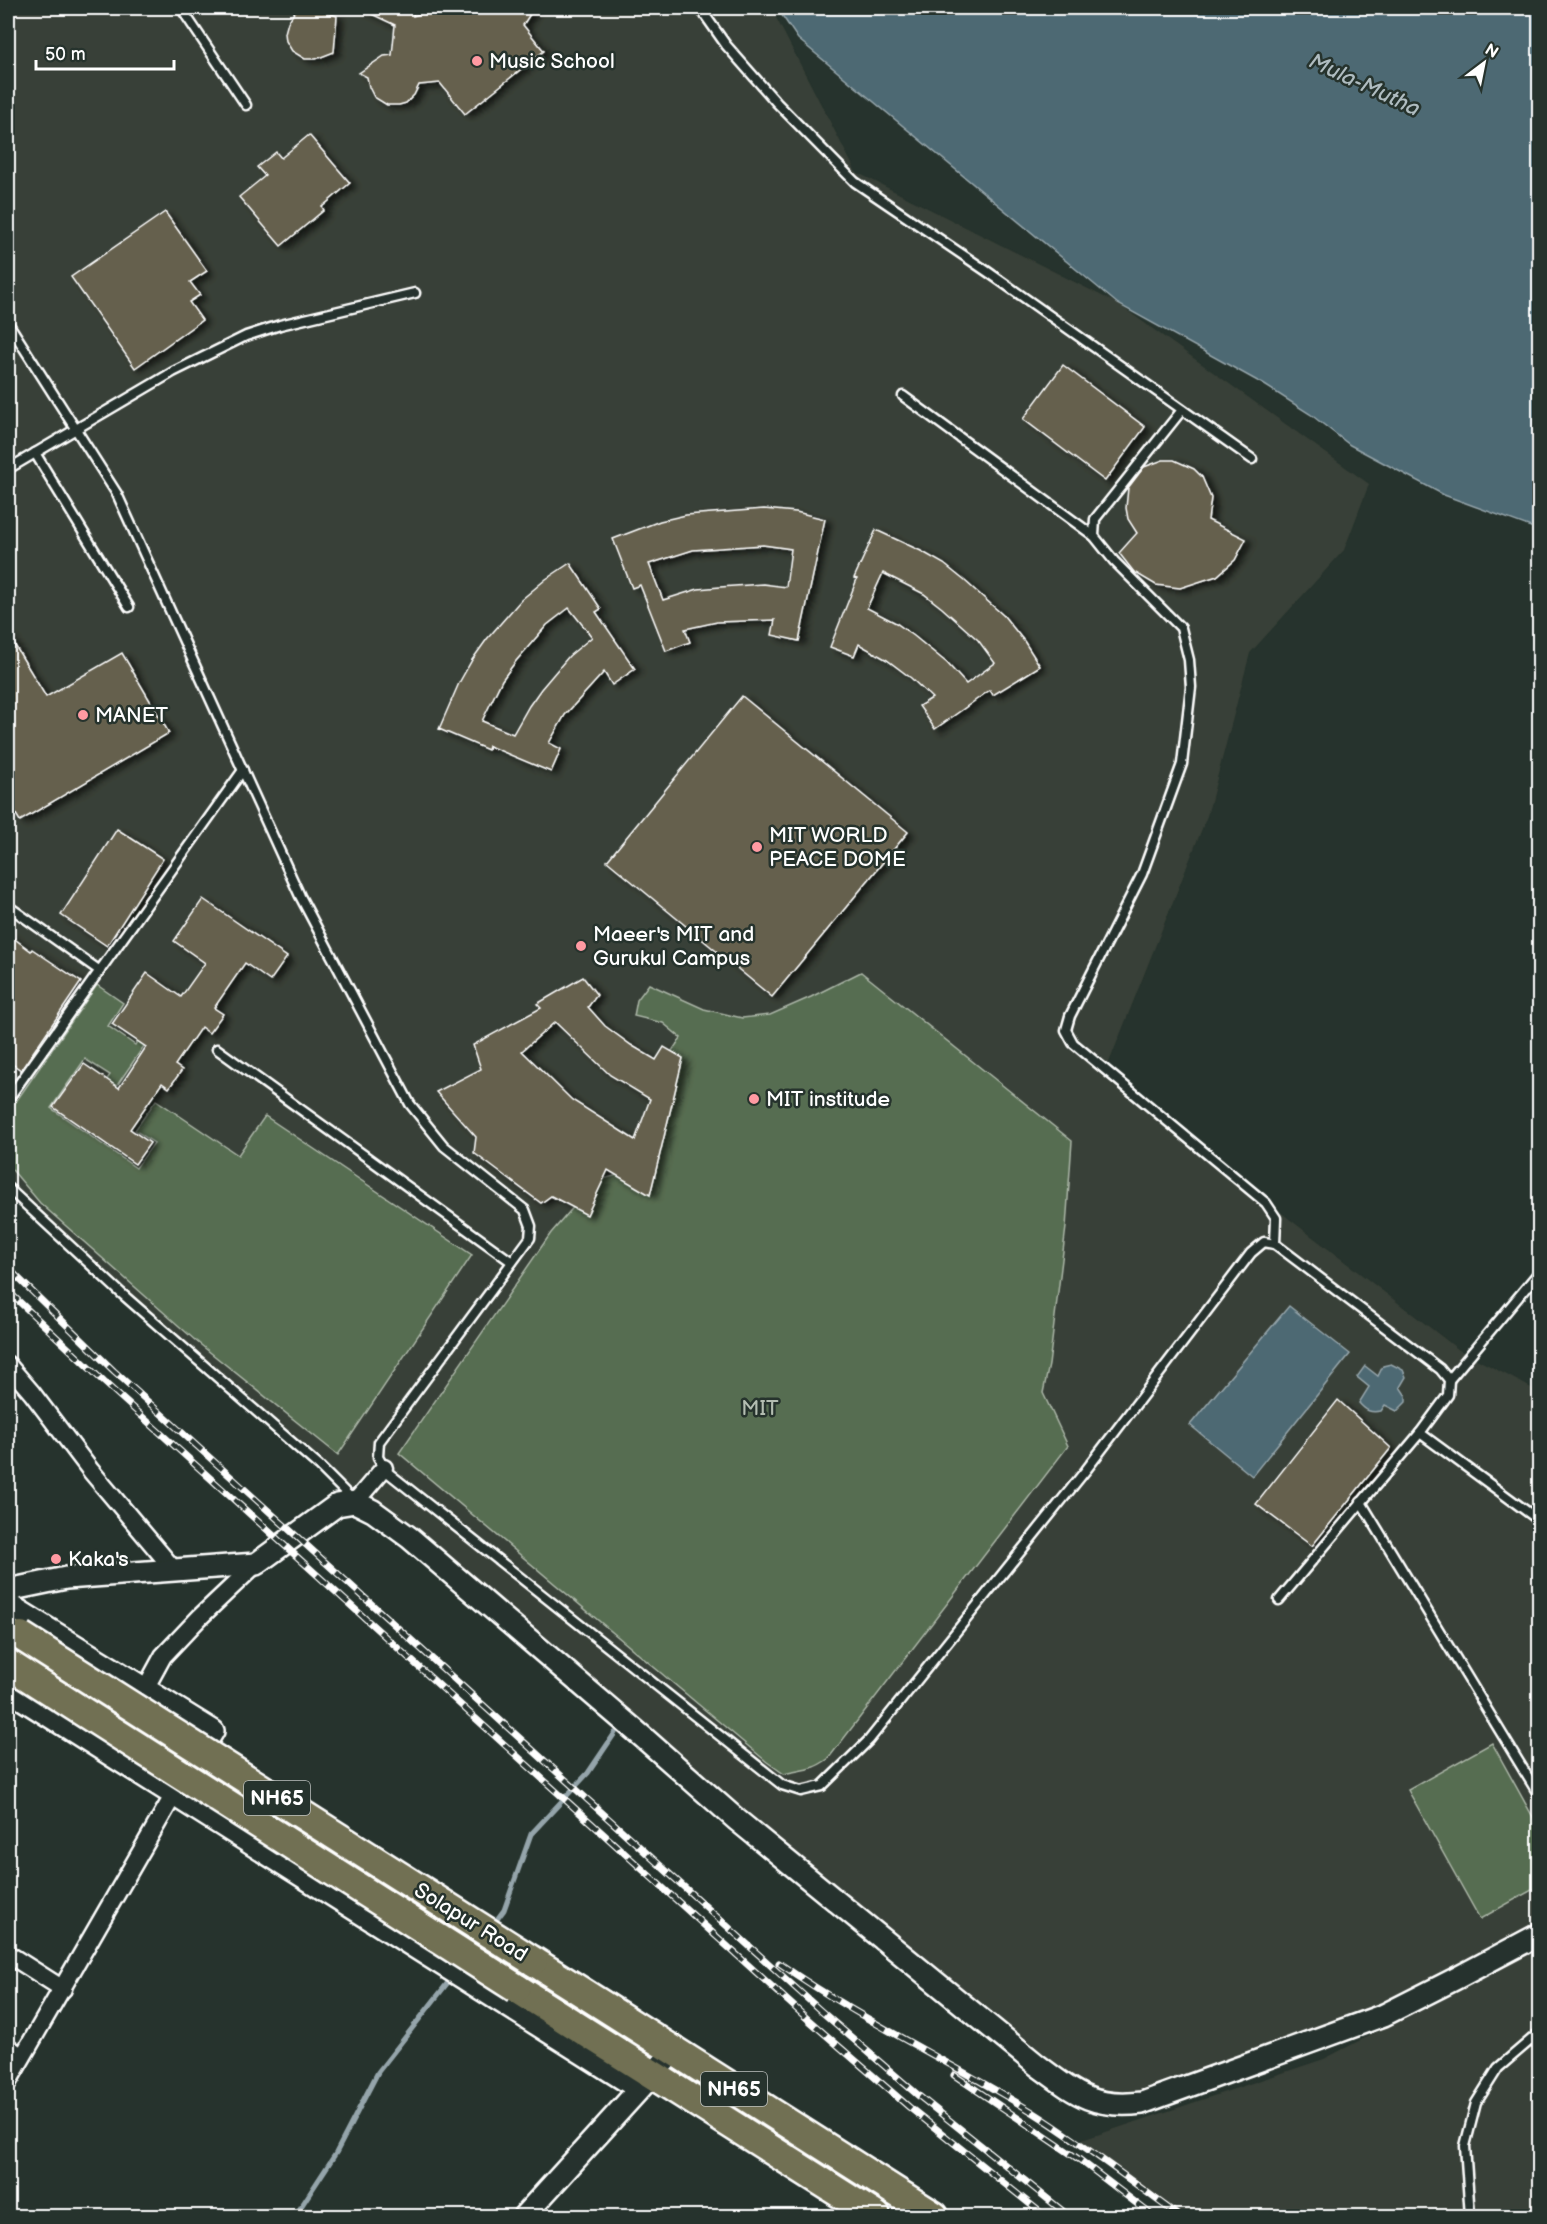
<svg xmlns="http://www.w3.org/2000/svg" width="1547" height="2224" font-family="'Balsamiq Sans',sans-serif">
<defs>
<filter id="shadow"><feDropShadow dx="6" dy="3.5" stdDeviation="3" flood-color="#0009"/></filter>
</defs>
<rect width="100%" height="100%" fill="#26332d"/>
<filter id="ink" filterUnits="userSpaceOnUse"><feTurbulence type="fractalNoise" baseFrequency=".0167" numOctaves="2"/><feDisplacementMap in="SourceGraphic" scale="12" xChannelSelector="R" yChannelSelector="G"/><feConvolveMatrix kernelMatrix="1 2 1 2 8 2 1 2 1" color-interpolation-filters="sRGB"/></filter>
<g filter="url(#ink)">
<g fill="#394037">
<polygon points="8,8 771,8 856,172 1118,304 1369,484 1344,550 1250,653 1207,816 1106,1070 1235,1177 1459,1350 1539,1392 1539,1934 1455,1979 1123,2105 1037,2065 355,1502 8,1187"/>
<polygon points="1539,1948 1539,2216 1182,2216 1079,2141 1324,2059"/>
</g>
<g fill="#576d51" stroke="#abb6a8" stroke-width="1.5">
<path d="M 861,972 L 1072,1141 L 1066,1227 L 1049,1365 L 1043,1393 L 1068,1446 L 828,1759 C 811,1771 804,1769 784,1774 L 767,1762 L 399,1453 L 551,1233 L 596,1181 L 640,1169 L 669,1055 L 681,1038 L 663,1023 L 634,1016 L 637,1000 L 649,984 L 704,1009 L 742,1018 L 770,1015 L 811,997 Z"/>
<polygon points="97,985 123,1003 108,1026 135,1045 150,1022 157,1027 107,1100 97,1094 110,1075 85,1059 51,1108 136,1168 154,1143 135,1130 156,1100 238,1155 265,1116 472,1255 338,1455 196,1341 40,1203 8,1165 8,1113"/>
<polygon points="1492,1743 1539,1828 1539,1886 1480,1919 1408,1790"/>
</g>
<g fill="#4e6973" stroke="#95a5ab" stroke-width="1.5">
<polygon points="777,8 1539,8 1539,530 1444,495 1350,445 1310,414 1263,384 1118,304 798,39"/>
<polygon points="1289,1306 1350,1354 1252,1476 1190,1425"/>
<path d="M 1391,1364 L 1403,1370 L 1406,1377 L 1400,1387 L 1406,1396 L 1406,1402 L 1397,1411 L 1385,1405 L 1381,1411 C 1370,1413 1366,1411 1359,1403 L 1369,1387 L 1357,1377 L 1365,1366 L 1378,1376 L 1383,1366 Z"/>
</g>
<g fill="none" stroke-linecap="round" stroke-linejoin="round">
<g stroke="#95a5ab" stroke-width="5">
<polyline points="492,1926 504,1910 531,1834 588,1773 615,1733"/>
<polyline points="295,2216 336,2153 378,2072 453,1976"/>
</g>
</g>
<g fill="#65604e" stroke="#fff" stroke-width="1.5" fill-rule="evenodd" filter="url(#shadow)">
<polygon points="297,8 313,8 337,16 334,52 316,59 305,59 292,51 286,41 285,33 288,22"/>
<polygon points="359,8 414,8 413,16 439,8 534,8 523,25 544,51 465,114 440,83 419,85 414,95 406,103 399,105 387,105 374,97 369,87 367,77 359,73 384,56 392,55 395,25"/>
<polygon points="309,135 350,183 322,207 324,210 281,246 239,197 265,176 257,167 276,152 281,158"/>
<polygon points="165,212 207,271 190,282 200,295 189,302 202,320 135,368 71,277"/>
<polygon points="1063,365 1145,427 1105,481 1023,419"/>
<polygon points="1163,460 1174,460 1194,469 1202,477 1211,498 1208,520 1246,539 1235,560 1217,576 1180,588 1156,585 1134,572 1119,553 1137,533 1128,519 1126,508 1128,488 1144,467"/>
<path d="M 764,509 L 796,512 L 825,519 L 799,641 L 772,635 L 775,620 L 717,622 L 685,629 L 690,642 L 666,651 L 640,585 L 632,588 L 613,539 L 660,521 L 686,515 ZM 763,545 L 791,549 L 786,587 L 763,584 L 720,587 L 698,589 L 663,600 L 649,564 L 693,550 Z"/>
<path d="M 876,530 L 921,551 L 944,564 L 965,581 L 1004,616 L 1024,641 L 1040,666 L 993,695 L 990,690 L 935,729 L 919,706 L 932,698 L 911,678 L 887,660 L 859,644 L 854,656 L 830,647 L 857,579 L 854,578 ZM 883,573 L 924,594 L 942,608 L 978,640 L 995,663 L 966,684 L 947,663 L 914,636 L 896,623 L 867,608 Z"/>
<path d="M 570,563 L 601,609 L 596,612 L 635,669 L 612,685 L 604,672 L 565,715 L 549,743 L 561,749 L 551,772 L 489,746 L 488,750 L 439,729 L 459,683 L 472,660 L 487,639 L 521,600 L 546,579 ZM 569,608 L 592,637 L 569,656 L 541,689 L 529,706 L 513,734 L 482,721 L 502,680 L 516,661 L 547,625 Z"/>
<polygon points="8,634 46,697 122,653 169,733 20,821 8,801"/>
<polygon points="742,696 908,832 772,997 607,861"/>
<polygon points="117,829 163,859 107,946 61,915"/>
<polygon points="203,899 287,957 270,981 245,963 214,1008 223,1014 209,1033 201,1027 175,1065 182,1070 169,1088 162,1083 130,1129 150,1143 135,1164 53,1107 84,1064 119,1088 146,1047 112,1024 147,973 181,997 205,963 174,941"/>
<polygon points="8,934 31,951 32,949 81,982 21,1070 8,1061"/>
<path d="M 583,977 L 597,995 L 588,1007 L 605,1026 L 631,1045 L 656,1060 L 664,1047 L 683,1058 L 650,1195 L 608,1170 L 587,1215 L 551,1196 L 541,1203 L 474,1153 L 476,1137 L 436,1092 L 481,1069 L 473,1045 L 541,1008 L 537,1004 ZM 555,1022 L 610,1075 L 650,1099 L 635,1140 L 572,1100 L 522,1051 Z"/>
<polygon points="1338,1400 1391,1448 1312,1546 1256,1504"/>
</g>
<g fill="none" stroke-linecap="round" stroke-linejoin="round">
<g stroke="#fff" stroke-width="13">
<g id="service">
<polyline points="181,8 246,105"/>
<polyline points="700,8 726,45 777,103 855,182 988,272 1252,459"/>
<polyline points="8,323 117,494 300,896 410,1104 444,1146 525,1210 531,1226 530,1238 379,1442 378,1457 386,1471 782,1785 801,1791 822,1786 869,1740 1086,1470 1251,1253 1264,1242 1275,1244 1440,1369 1449,1380 1448,1395 1420,1433 1279,1600"/>
<polyline points="903,396 1094,536"/>
<polyline points="1182,410 1095,519 1094,536 1114,561 1181,628 1189,660 1191,687 1182,764 1142,874 1070,1016 1066,1030 1073,1043 1266,1203 1276,1218 1275,1244"/>
<polyline points="35,453 129,607"/>
<polyline points="8,469 173,372 246,336 280,325 415,293"/>
<polyline points="8,906 100,971"/>
<polyline points="217,1049 512,1262"/>
<polyline points="8,1099 243,770"/>
<polyline points="8,1188 121,1293 319,1466 352,1499"/>
<polyline points="1449,1380 1540,1271"/>
<polyline points="1420,1433 1540,1521"/>
<polyline points="1361,1502 1540,1797"/>
<polyline points="1470,2216 1465,2146 1476,2103 1498,2068 1540,2032"/>
</g>
</g>
<g stroke="#fff" stroke-width="21">
<g id="minor">
<polyline points="8,1365 32,1393 91,1471 175,1571"/>
<polyline points="355,1502 384,1468"/>
<polyline points="145,1689 163,1656 200,1617 256,1564"/>
<polyline points="8,1954 63,1989"/>
<polyline points="8,2047 22,2057"/>
<polyline points="8,2082 173,1796"/>
</g>
</g>
<g stroke="#fff" stroke-width="26">
<g id="tertiary">
<path d="M 8,1590 L 66,1578 L 256,1564 L 337,1505 L 355,1502 L 373,1511 L 410,1538 L 644,1738 L 737,1820 L 1037,2065 C 1075,2093 1092,2109 1142,2103 L 1384,2015 L 1455,1979 L 1540,1934"/>
<polyline points="8,1604 213,1731 178,1788"/>
<polyline points="8,1690 639,2089"/>
<polyline points="524,2216 674,2051"/>
</g>
</g>
<g stroke="#fff" stroke-width="33">
<g id="trunk">
<polyline points="533,1961 934,2216"/>
<polyline points="516,1988 876,2216"/>
</g>
</g>
<use href="#service" stroke="#26332d" stroke-width="8"/>
<use href="#minor" stroke="#26332d" stroke-width="16"/>
<use href="#tertiary" stroke="#26332d" stroke-width="21"/>
<use href="#trunk" stroke="#716f52" stroke-width="28"/>
<g stroke="#fff" stroke-width="7">
<g id="rail">
<polyline points="8,1268 114,1371 821,2011 919,2096 1069,2216"/>
<polyline points="8,1291 104,1382 811,2022 909,2107 1045,2216"/>
<path d="M 779,1963 C 859,2019 947,2060 1031,2111 C 1082,2143 1131,2181 1179,2216"/>
<polyline points="954,2075 1080,2160 1153,2216"/>
</g>
</g>
<use href="#rail" stroke="#26332d" stroke-width="4.5" stroke-dasharray="14" stroke-linecap="butt"/>
<g stroke="#fff" stroke-width="33" stroke-linecap="butt">
<g id="trunk-bridge">
<polyline points="21,1636 533,1961"/>
<polyline points="8,1664 516,1988"/>
</g>
</g>
<use href="#trunk-bridge" stroke="#716f52" stroke-width="28"/>
</g>
</g>
<g fill="#ff9aa2" stroke="#26332d" stroke-width="2">
<circle cx="477" cy="61" r="6"/>
<circle cx="83" cy="715" r="6"/>
<circle cx="757" cy="847" r="6"/>
<circle cx="581" cy="946" r="6"/>
<circle cx="754" cy="1099" r="6"/>
<circle cx="56" cy="1559" r="6"/>
</g>
<g text-anchor="middle" stroke-width="5" stroke-linejoin="round" paint-order="stroke">
<g fill="#26332d" stroke="#bec2c0" stroke-width="1.5">
<rect x="244" y="1781" width="66" height="34" rx="4.5"/>
<rect x="701" y="2072" width="66" height="34" rx="4.5"/>
</g>
<g font-size="20" font-weight="bold" fill="#fff">
<text x="277" y="1805">NH65</text>
<text x="734" y="2096">NH65</text>
</g>
<g font-size="21" fill="#fff" stroke="#26332d" text-anchor="start">
<text x="489" y="68">Music School</text>
<text x="95" y="722">MANET</text>
<text x="769" y="842">MIT WORLD<tspan x="769" dy="24">PEACE DOME</tspan></text>
<text x="593" y="941">Maeer's MIT and<tspan x="593" dy="24">Gurukul Campus</tspan></text>
<text x="766" y="1106">MIT institude</text>
<text x="68" y="1566">Kaka's</text>
</g>
<g font-size="21" fill="#b3bdb1" stroke="#26332d">
<text x="760" y="1415">MIT</text>
</g>
<g font-size="21" fill="#fff" stroke="#26332d">
<text transform="translate(471 1922) rotate(32)" y="7">Solapur Road</text>
</g>
<g font-size="22" font-style="italic" fill="#afbcc0" stroke="#26332d">
<text transform="translate(1365 84) rotate(25)" y="8">Mula-Mutha</text>
</g>
</g>
<rect width="1547" height="2224" fill="none" stroke="#26332d" stroke-width="30"/>
<rect x="15" y="15" width="1517" height="2194" fill="none" stroke="#fff" stroke-width="2" filter="url(#ink)"/>
<g transform="translate(1484 63) rotate(32)" stroke="#26332d" stroke-width="4.5" paint-order="stroke">
<path d="M0-4.5L10 22L0 15L-10 22Z" fill="#ffffff"/>
<text y="-9" font-size="16" font-weight="bold" text-anchor="middle" fill="#ffffff">N</text>
</g>
<path d="M36 60v9h138v-9" fill="none" stroke="#ffffff" stroke-width="3"/>
<text x="45" y="60" font-size="18" fill="#ffffff" stroke="#26332d" stroke-width="4.5" paint-order="stroke">50 m</text>
</svg>
